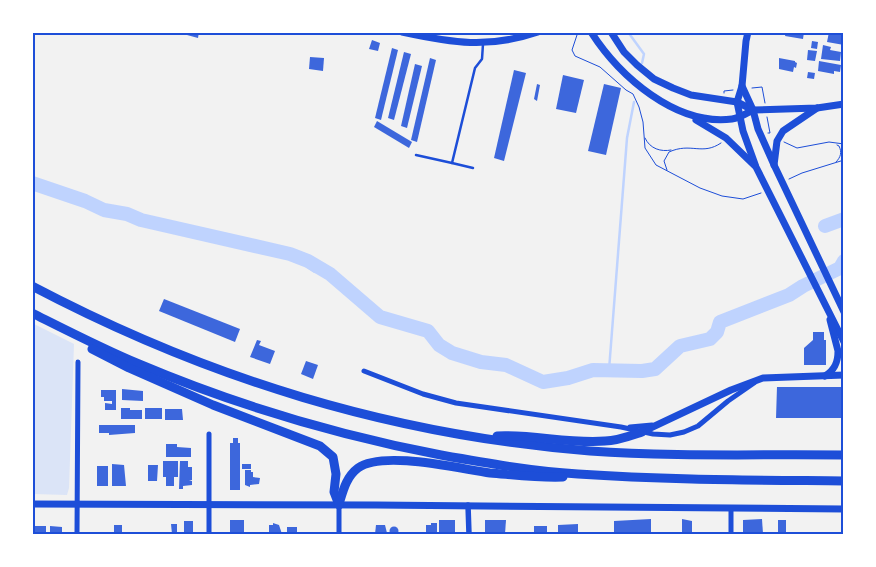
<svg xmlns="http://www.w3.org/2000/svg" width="876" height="567" font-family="'Fira Sans',sans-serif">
<rect width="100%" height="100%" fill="#f2f2f2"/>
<polygon fill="#dbe4f7" points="32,323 74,344 69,488 67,495 33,494"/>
<path fill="#bfd3fe" d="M 290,250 C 305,248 320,264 330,274 L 314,273 L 291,257 Z"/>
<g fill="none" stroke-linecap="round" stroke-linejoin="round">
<g stroke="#bfd3fe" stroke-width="2.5">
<polyline points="628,32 644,54 642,63"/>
<polyline points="609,370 627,138 634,102"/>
</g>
<g stroke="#bfd3fe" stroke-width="14">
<polyline points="32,183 85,201 104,210 127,214 141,220 290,254 308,261 330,274 380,317 428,331 439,345 452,353 481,362 506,365 543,382 568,378 593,370 642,371 655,369 680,346 710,339 717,332 720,322 789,295 803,286 840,268 844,261"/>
<polyline points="825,226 844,219"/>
</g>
</g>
<g fill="#3d67dc">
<polygon points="176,32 199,32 198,38"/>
<polygon points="786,32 804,32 803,39 785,36"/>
<polygon points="829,32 839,32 839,34 844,35 844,45 827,42"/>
<polygon points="372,40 380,43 378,51 369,49"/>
<polygon points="812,41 818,42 817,49 811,48"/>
<polygon points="823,45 831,47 830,50 841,52 840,61 821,59"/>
<polygon points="392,48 398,50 381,120 375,118"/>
<polygon points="808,50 817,51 815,61 807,60"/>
<polygon points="404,52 411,54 394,120 388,118"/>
<polygon points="310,57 324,58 323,71 309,69"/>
<polygon points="430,58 436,60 417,142 411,140"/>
<polygon points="779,58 795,61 795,62 797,63 796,68 794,67 793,72 779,69"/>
<polygon points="819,61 841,65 840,72 834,71 834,74 818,71"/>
<polygon points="415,64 422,66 407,128 401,126"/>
<polygon points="514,70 526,73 504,161 494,158"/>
<polygon points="808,72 815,73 814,79 807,78"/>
<polygon points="563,75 584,80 576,113 556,109"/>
<polygon points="537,84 540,85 537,101 534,99"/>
<polygon points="604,84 621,88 606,155 588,151"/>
<polygon points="377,121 412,142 409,148 374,127"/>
<polygon points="164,299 240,329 235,342 159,311"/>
<polygon points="813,332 824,332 824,340 826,340 826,365 804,365 804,348 813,340"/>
<polygon points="257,340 261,341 259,345 275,351 270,364 250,357"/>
<polygon points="306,361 318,365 313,379 301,374"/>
<polygon points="777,387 844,387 844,418 776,418"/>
<polygon points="122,389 143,391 143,401 122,400"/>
<polygon points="101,390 116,390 116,410 105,410 105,403 112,404 112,401 104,401 104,397 101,397"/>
<polygon points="121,408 130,408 130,410 142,410 142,419 121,419"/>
<rect x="145" y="408" width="17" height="11"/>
<polygon points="165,409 182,409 183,420 165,420"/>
<polygon points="99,425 135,425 135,433 109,435 109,433 99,433"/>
<polygon points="233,438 238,438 238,443 240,443 240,490 230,490 230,443 233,443"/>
<polygon points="166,444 177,444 177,447 191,448 191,457 166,457"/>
<polygon points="163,461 178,461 178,477 174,477 174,486 166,486 166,477 163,477"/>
<polygon points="180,461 188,461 188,467 192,467 192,480 189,480 192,481 192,485 183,486 183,489 179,489"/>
<polygon points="112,464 124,465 126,486 112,486"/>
<rect x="242" y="464" width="9" height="5"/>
<polygon points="148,465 158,465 157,481 148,481"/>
<rect x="97" y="466" width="11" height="20"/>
<polygon points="245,470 251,470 251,472 253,472 253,477 260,478 259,484 250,485 250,487 245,485"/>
<polygon points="651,519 651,534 614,534 614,521"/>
<polygon points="682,519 692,521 692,534 682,534"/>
<polygon points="762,519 763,534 743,534 743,520"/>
<rect x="230" y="520" width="14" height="14"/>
<rect x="439" y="520" width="16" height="14"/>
<polygon points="485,520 506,520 505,534 485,534"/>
<rect x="778" y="520" width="8" height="14"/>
<rect x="184" y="521" width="9" height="13"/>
<polygon points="273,523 279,525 282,534 269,534 269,525 273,525"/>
<polygon points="431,523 437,523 437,534 426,534 426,525 431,525"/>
<polygon points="171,524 177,524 177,534 172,534"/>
<polygon points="578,524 578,534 558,534 558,525"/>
<rect x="114" y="525" width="8" height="8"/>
<polygon points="376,525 385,525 387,533 375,534"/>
<rect x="35" y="526" width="11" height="8"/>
<polygon points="50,526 62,527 62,534 50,534"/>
<rect x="534" y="526" width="13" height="8"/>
<circle cx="394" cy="531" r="4.5"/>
<rect x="287" y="527" width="10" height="7"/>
</g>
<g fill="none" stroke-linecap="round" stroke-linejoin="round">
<g stroke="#1d4ed8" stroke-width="1">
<polyline points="578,32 572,50 575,56 600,67 626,90 633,94 639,107 643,122 645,148 656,165 700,188 722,196 743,199 761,193"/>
<polyline points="752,88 762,87 765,103"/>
<polyline points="724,93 724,91 733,90"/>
<polyline points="767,117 770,133 768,133"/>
<path d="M 645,138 C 650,149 661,152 671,150"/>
<polyline points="784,142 797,148 829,142 844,144"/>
<path d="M 836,162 C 841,157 842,152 839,146 L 837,145"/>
<path d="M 667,170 L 664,161 L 669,152 C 691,142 702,156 721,143"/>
<polyline points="789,179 802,173 844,160"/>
</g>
<g stroke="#1d4ed8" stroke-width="2.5">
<polyline points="416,155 452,163 475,68 482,59 483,44"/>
<polyline points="452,163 473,168"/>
</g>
<g stroke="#1d4ed8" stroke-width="5">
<polyline points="364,371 423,394 456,403 621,427 653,434 670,435 684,432 698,426 728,401 754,383"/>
<polyline points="630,427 652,425"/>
<polyline points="339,505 339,534"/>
<polyline points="731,508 731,534"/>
<polyline points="77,534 78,362"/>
<polyline points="209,534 209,434"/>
</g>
<polyline stroke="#1d4ed8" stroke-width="5.5" points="468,505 469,534"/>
<g stroke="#1d4ed8" stroke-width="7">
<path d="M 402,32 C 453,43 488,49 538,32"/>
<path d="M 591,32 C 620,77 676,126 732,119 C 740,118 747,113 753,110"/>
<polyline points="611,32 624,52 637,65 654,79 673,88 691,95 737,102 753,110 817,108 844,104"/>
<polyline points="748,32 746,41 742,86 737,102 743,131 756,167 844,342"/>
<polyline points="742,86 753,110 758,129 775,167 844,312"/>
<polyline points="696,120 726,138 754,165"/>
<polyline points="774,165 777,141 783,131 817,108"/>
<path d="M 825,376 C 835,370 838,362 838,351 L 830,320"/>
<polyline points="642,432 731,390 763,378 844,375"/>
<polyline points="32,504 376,505 844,509"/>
</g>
<g stroke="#1d4ed8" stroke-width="9">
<path d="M 32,286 C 209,379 391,435 590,451 C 674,457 759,454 844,455"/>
<path d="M 32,313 C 68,331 103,349 139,364 C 236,405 337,435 441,455 C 486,463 532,471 578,474 C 666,480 755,480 844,481"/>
<polyline points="92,349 129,368 213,405 320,446 333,457 336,474 334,492 339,505"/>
<path d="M 497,436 C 533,434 569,444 605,441 C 617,441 630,436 642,432"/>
<path d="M 339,504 C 343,491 346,477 358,468 C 383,450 460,469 490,473 C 515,475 539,478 563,477"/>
</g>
</g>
<rect width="876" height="567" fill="none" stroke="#ffffff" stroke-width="68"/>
<rect x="34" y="34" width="808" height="499" fill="none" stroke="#1d4ed8" stroke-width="2"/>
</svg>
